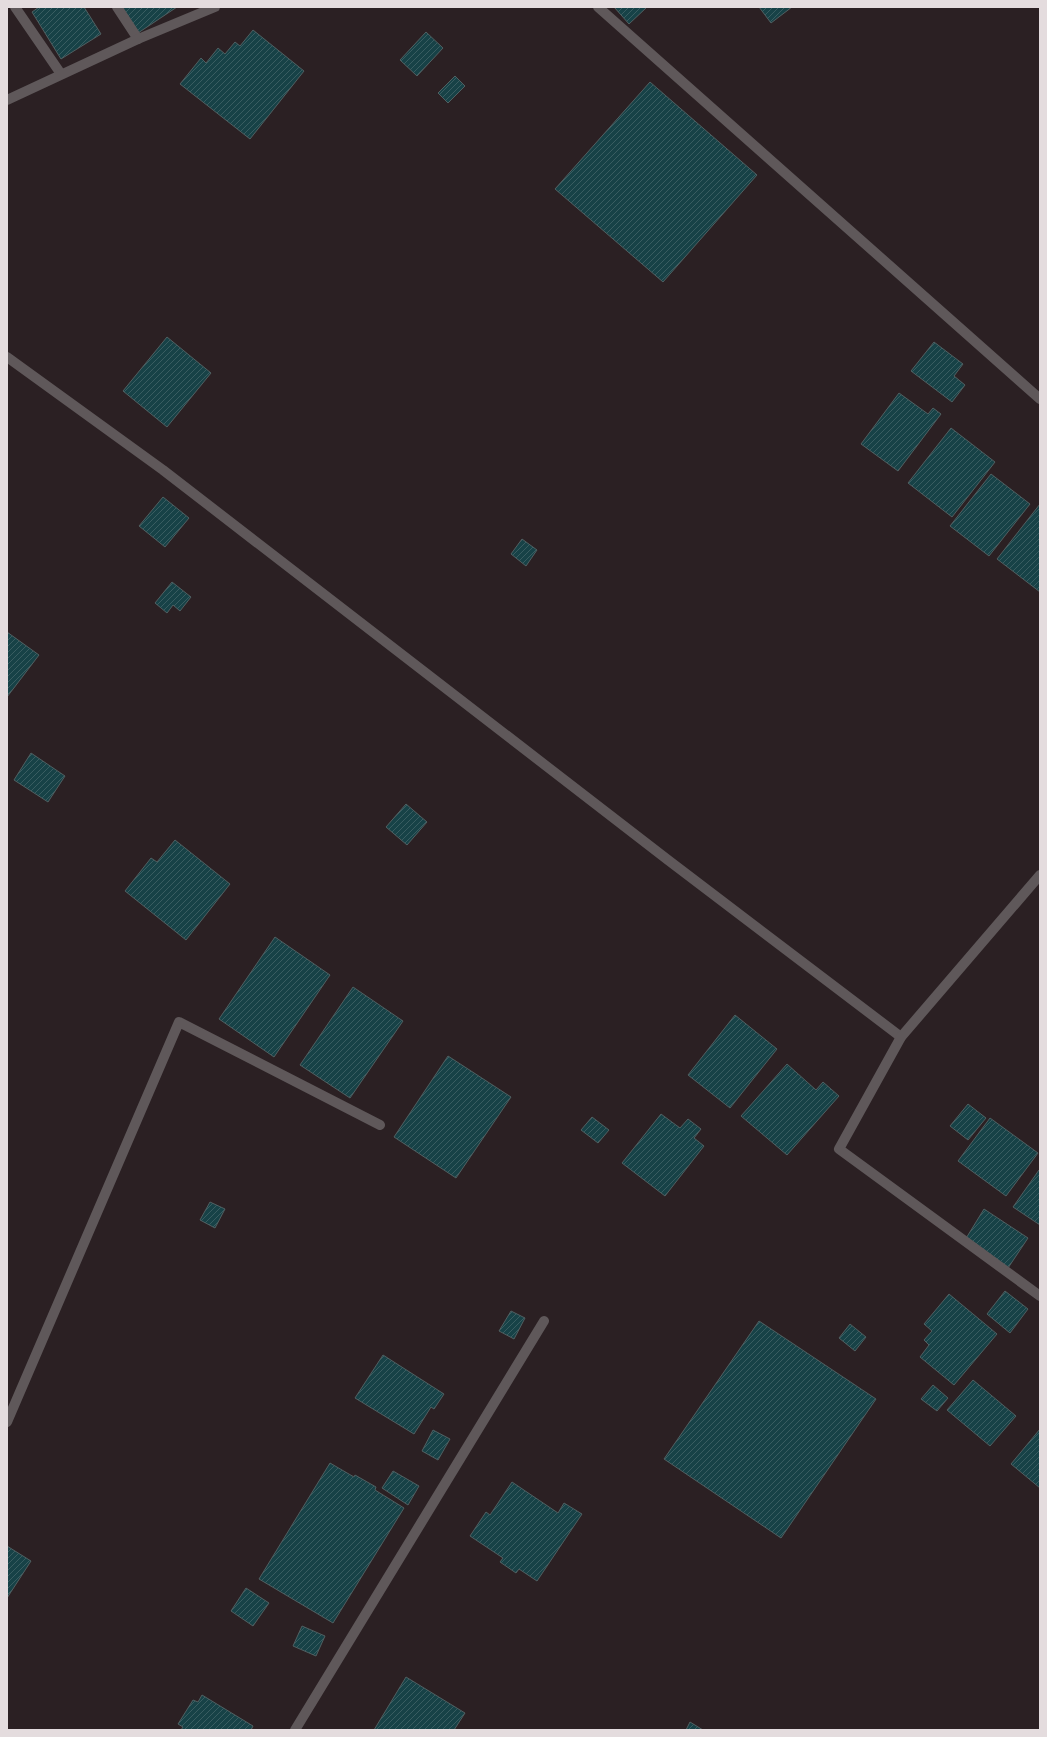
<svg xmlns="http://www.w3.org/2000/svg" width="1047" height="1737" font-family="'Asap Condensed',sans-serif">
<defs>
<pattern id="building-hatch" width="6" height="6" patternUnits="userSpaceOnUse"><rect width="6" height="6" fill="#174247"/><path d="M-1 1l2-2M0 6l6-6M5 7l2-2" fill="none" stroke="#395d61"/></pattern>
</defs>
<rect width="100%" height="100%" fill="#2b2023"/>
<g fill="url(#building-hatch)" stroke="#505f61">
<polygon points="39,7 84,7 101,34 61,59 32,12"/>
<polygon points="121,7 177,7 138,33"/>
<polygon points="614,7 647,7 629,24"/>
<polygon points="759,7 792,7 771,23"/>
<polygon points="253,30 304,71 250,139 180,84 201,58 206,63 218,48 225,54 235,42 240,46"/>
<polygon points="426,32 443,48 417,76 400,60"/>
<polygon points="455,76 465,86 448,103 438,93"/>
<polygon points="650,82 757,175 663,282 555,189"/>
<polygon points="167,337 211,373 167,427 123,391"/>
<polygon points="934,342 963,364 954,376 965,385 952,402 911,371"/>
<polygon points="899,393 928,414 933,408 941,414 898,471 861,444"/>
<polygon points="951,428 995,462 952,517 908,483"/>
<polygon points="991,474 1030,504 989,556 950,526"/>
<polygon points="163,497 189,518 165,547 139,526"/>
<polygon points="1040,504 1040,592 997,559"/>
<polygon points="522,539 537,550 526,566 511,554"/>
<polygon points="172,582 191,597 180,611 173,605 167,613 155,603"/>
<polygon points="7,632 39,655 7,697"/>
<polygon points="31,753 65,776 48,802 14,780"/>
<polygon points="406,804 427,822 407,845 386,827"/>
<polygon points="175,840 230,884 186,940 125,891 151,858 157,862"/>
<polygon points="275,937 330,975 274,1057 219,1019"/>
<polygon points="353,987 403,1021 350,1098 300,1065"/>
<polygon points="735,1015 777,1049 730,1108 688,1075"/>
<polygon points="448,1056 511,1097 456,1178 394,1137"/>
<polygon points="787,1064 816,1090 823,1082 839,1096 787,1155 741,1116"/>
<polygon points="968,1104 986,1118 968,1140 950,1126"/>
<polygon points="661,1114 680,1128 688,1119 701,1129 694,1138 704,1146 665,1196 622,1163"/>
<polygon points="592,1117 609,1130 598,1143 581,1130"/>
<polygon points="990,1118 1038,1153 1006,1196 958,1161"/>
<polygon points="1039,1170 1040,1170 1040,1225 1013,1207"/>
<polygon points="210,1202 225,1209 215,1228 200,1220"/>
<polygon points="984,1209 1028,1238 1008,1268 965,1240"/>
<polygon points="1005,1291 1028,1309 1010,1333 987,1314"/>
<polygon points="949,1294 997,1334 954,1385 920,1357 929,1345 924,1340 932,1331 924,1324"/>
<polygon points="511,1311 525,1318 514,1339 499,1331"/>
<polygon points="759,1321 876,1399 781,1538 664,1459"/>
<polygon points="850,1324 866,1337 855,1351 839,1338"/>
<polygon points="383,1355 444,1394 434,1409 431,1407 414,1434 355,1398"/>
<polygon points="973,1380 1016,1416 990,1446 947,1410"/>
<polygon points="933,1385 948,1398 937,1411 921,1399"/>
<polygon points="1040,1429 1040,1488 1011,1464"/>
<polygon points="433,1430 450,1439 438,1460 422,1451"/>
<polygon points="330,1463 354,1477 355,1475 376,1487 375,1490 404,1508 333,1623 259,1579"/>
<polygon points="393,1471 419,1486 408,1505 382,1488"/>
<polygon points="512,1482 558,1513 564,1503 582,1514 537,1581 519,1569 516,1573 500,1562 503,1558 470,1536 486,1512 490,1515"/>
<polygon points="7,1546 31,1561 7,1598"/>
<polygon points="246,1588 269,1603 253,1626 231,1611"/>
<polygon points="302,1626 325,1636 316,1656 293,1646"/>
<polygon points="406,1677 465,1713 454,1730 374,1730"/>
<polygon points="202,1695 253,1726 251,1730 181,1730 183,1727 178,1724 193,1700 198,1702"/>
<polygon points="690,1722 703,1730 686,1730"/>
</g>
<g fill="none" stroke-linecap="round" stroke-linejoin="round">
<g stroke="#5f585a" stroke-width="10">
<polyline points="15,7 61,74"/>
<polyline points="117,7 138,39"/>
<polyline points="598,7 1040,399"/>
<polyline points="7,100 138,39 215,7"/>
<polyline points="7,357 163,470 668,860 901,1037"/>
<polyline points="1040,875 901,1037 839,1149 1040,1296"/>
<polyline points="7,1422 179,1022 380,1125"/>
<polyline points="295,1730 544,1321"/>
</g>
</g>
<rect width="1047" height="1737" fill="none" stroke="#e4dcde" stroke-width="16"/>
</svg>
